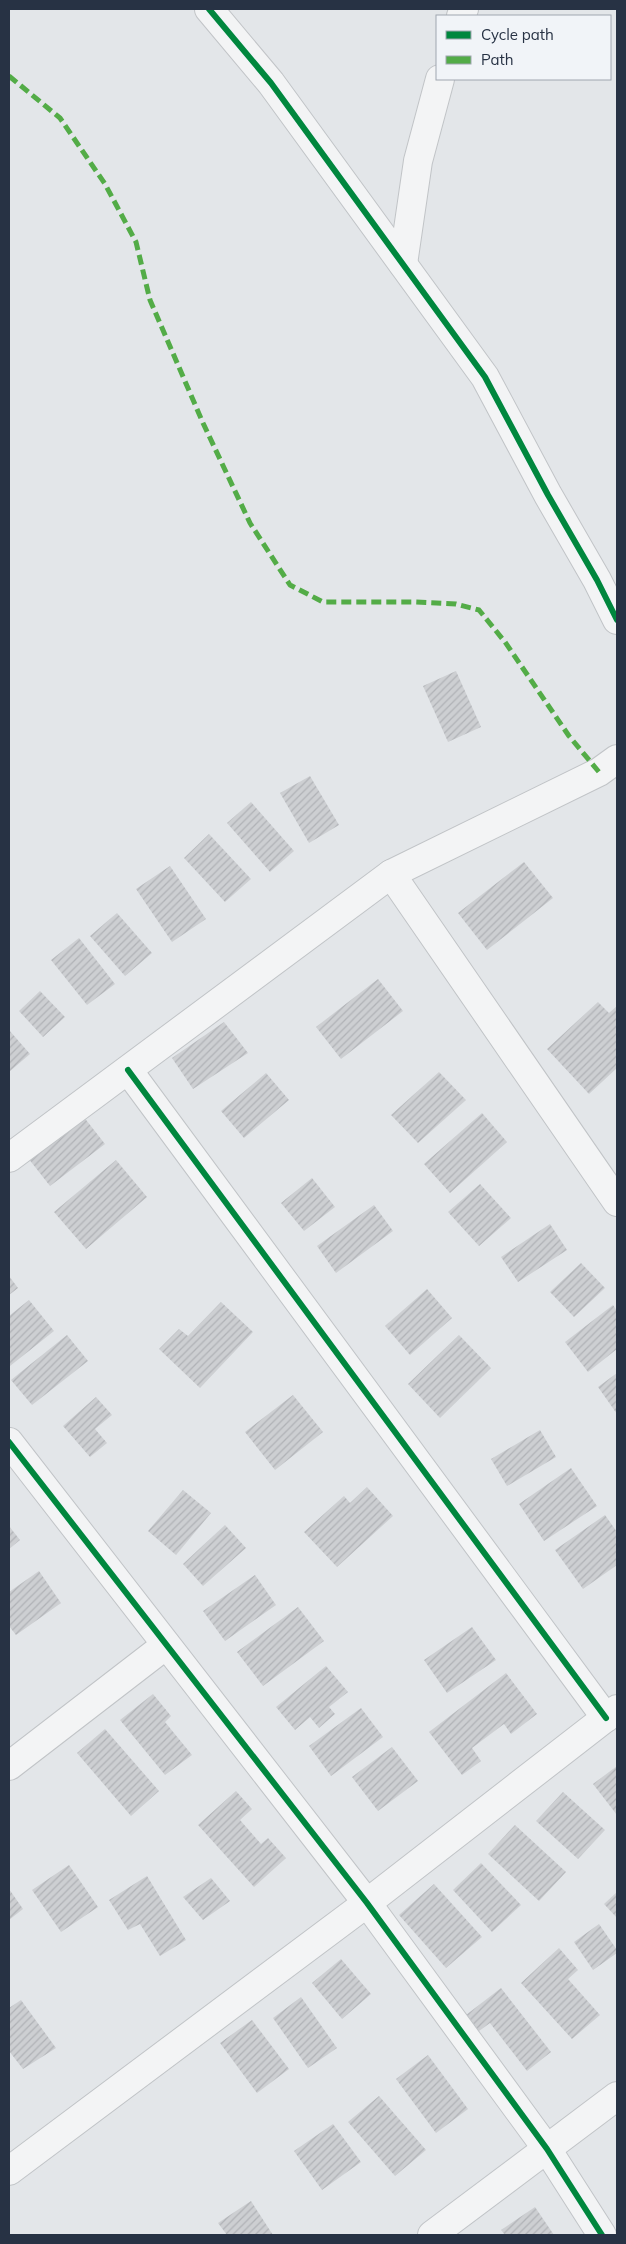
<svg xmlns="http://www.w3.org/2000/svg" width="626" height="2244" font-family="Mulish,sans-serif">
<defs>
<pattern id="building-hatch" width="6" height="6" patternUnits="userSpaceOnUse" patternTransform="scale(1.25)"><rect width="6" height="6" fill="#cdcfd2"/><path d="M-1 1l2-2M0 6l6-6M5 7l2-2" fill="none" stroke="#b0b2b6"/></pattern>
</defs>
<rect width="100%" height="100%" fill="#e3e6e9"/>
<g fill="url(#building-hatch)">
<polygon points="456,671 481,727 448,742 423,686"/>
<polygon points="310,776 339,825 309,843 280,793"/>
<polygon points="251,802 294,851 270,872 227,823"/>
<polygon points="209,834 251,879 225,902 184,858"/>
<polygon points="524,862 553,898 487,950 458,913"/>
<polygon points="170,866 206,919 172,942 136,889"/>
<polygon points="117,913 152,953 125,976 90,936"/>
<polygon points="79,938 115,984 87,1005 51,960"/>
<polygon points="378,979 403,1011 341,1059 316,1027"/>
<polygon points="40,991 65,1017 43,1037 19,1011"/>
<polygon points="598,1002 609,1013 617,1006 617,1068 589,1094 547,1049"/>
<polygon points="224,1022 248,1053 193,1089 172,1058"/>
<polygon points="9,1030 30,1054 9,1072"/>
<polygon points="439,1072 466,1100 418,1143 391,1115"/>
<polygon points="266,1073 289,1100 244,1138 221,1111"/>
<polygon points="482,1113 507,1142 450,1193 424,1164"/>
<polygon points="83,1116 105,1144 50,1186 28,1158"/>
<polygon points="116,1160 147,1197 86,1249 54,1212"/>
<polygon points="312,1178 335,1207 304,1231 281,1203"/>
<polygon points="480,1184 511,1218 479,1246 448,1212"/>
<polygon points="374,1205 393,1231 336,1273 317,1246"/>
<polygon points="550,1224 567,1250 518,1282 501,1257"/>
<polygon points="581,1263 605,1288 574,1317 550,1292"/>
<polygon points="9,1276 18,1288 9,1295"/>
<polygon points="427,1289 452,1318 410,1355 385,1326"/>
<polygon points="29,1300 54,1331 10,1366 9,1316"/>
<polygon points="221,1302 253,1332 200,1388 159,1349 179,1329 188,1336"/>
<polygon points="613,1305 617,1311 617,1349 588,1372 565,1342"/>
<polygon points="67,1335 88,1361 32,1405 11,1380"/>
<polygon points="459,1335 491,1368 440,1418 408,1384"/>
<polygon points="617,1373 617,1414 598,1387"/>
<polygon points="293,1395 323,1432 275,1470 245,1432"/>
<polygon points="96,1397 112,1415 95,1429 107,1443 90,1457 63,1426"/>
<polygon points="540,1430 556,1457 507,1486 491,1459"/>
<polygon points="571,1468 597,1506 544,1541 519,1504"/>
<polygon points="367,1487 393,1516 337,1567 304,1532 344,1496 350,1503"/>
<polygon points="183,1490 211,1513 176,1555 148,1531"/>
<polygon points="605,1515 617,1532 617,1565 583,1589 555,1550"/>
<polygon points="225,1525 246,1548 203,1586 183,1564"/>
<polygon points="9,1526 20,1540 9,1549"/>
<polygon points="39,1571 61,1603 16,1635 9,1626 9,1592"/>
<polygon points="255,1575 276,1605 225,1641 203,1611"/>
<polygon points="298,1607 324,1641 263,1686 237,1652"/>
<polygon points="472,1627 496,1660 447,1693 424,1660"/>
<polygon points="326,1666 348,1692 329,1707 335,1714 319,1728 310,1717 295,1730 276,1707"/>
<polygon points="506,1673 537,1714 511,1734 504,1724 472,1748 481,1761 462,1775 429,1732"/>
<polygon points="153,1694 171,1716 165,1722 192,1755 165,1775 120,1720"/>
<polygon points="361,1708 383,1737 331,1776 309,1746"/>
<polygon points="105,1729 159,1791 131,1816 77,1753"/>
<polygon points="392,1747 418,1781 378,1811 352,1777"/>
<polygon points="617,1766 617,1815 593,1784"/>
<polygon points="236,1791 252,1809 240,1820 261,1844 268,1838 286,1858 254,1887 198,1825"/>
<polygon points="563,1792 605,1830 578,1859 536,1821"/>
<polygon points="515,1825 566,1872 539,1901 488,1854"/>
<polygon points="481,1863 521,1905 492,1932 453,1890"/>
<polygon points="69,1865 98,1907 61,1932 32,1890"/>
<polygon points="147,1876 186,1940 160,1956 140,1924 128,1930 109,1900"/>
<polygon points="211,1878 230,1901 203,1920 183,1897"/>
<polygon points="434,1884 482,1937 446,1968 399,1915"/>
<polygon points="9,1889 23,1909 9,1920"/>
<polygon points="617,1892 617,1918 604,1904"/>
<polygon points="599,1924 617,1950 617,1953 593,1970 574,1942"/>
<polygon points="559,1948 578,1970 568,1979 600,2015 572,2039 521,1983"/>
<polygon points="341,1959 371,1994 342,2019 312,1983"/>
<polygon points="501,1988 551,2052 527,2071 490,2023 479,2031 466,2015"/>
<polygon points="301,1997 337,2048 308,2068 273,2018"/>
<polygon points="21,2000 56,2048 23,2069 9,2051 9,2008"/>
<polygon points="252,2020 289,2069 257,2093 220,2043"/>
<polygon points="428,2055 468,2109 436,2133 396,2079"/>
<polygon points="379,2096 426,2150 395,2176 348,2122"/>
<polygon points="333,2124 361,2162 322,2190 294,2151"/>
<polygon points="251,2201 273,2235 227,2235 218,2223"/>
<polygon points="535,2207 554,2235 505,2235 501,2230"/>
</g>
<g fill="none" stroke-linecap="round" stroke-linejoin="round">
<g stroke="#c1c4c7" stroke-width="30">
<g id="minor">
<polyline points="209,9 271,83 485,377 548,495 597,580 617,620"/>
<polyline points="461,16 464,9"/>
<polyline points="403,264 418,161 440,79"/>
<polyline points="391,874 617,1202"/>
<polyline points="128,1070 606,1718"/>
<polyline points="9,1158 391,874 599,772 617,759"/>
<polyline points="9,1442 367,1903 547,2149 602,2235"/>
<polyline points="9,1766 166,1645"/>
<polyline points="9,2171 367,1903 617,1709"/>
<polyline points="432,2235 617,2096"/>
</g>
</g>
<use href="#minor" stroke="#f3f4f5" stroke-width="28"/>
<polyline stroke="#53ac47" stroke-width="5" stroke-dasharray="10 5" stroke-linecap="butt" points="9,76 60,118 105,184 136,242 150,300 203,423 250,523 290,585 323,602 415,602 456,604 479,610 505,642 569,736 599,772"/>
<g stroke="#f1f4f8" stroke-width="9">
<g id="cycleway">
<polyline points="209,9 271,83 485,377 548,495 597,580 617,620"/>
<polyline points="128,1070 606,1718"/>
<polyline points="9,1442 367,1903 547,2149 602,2235"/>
</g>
</g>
<use href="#cycleway" stroke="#00873e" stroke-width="6"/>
</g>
<rect width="626" height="2244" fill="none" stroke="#273244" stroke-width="20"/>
<rect x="436" y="15" width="175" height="65" fill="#f1f4f8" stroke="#a0a6b0"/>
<rect x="446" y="31" width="25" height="8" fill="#00873e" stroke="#a0a6b0"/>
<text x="481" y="40" font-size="15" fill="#273244">Cycle path</text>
<rect x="446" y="56" width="25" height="8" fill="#53ac47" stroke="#a0a6b0"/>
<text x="481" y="65" font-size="15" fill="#273244">Path</text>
</svg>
